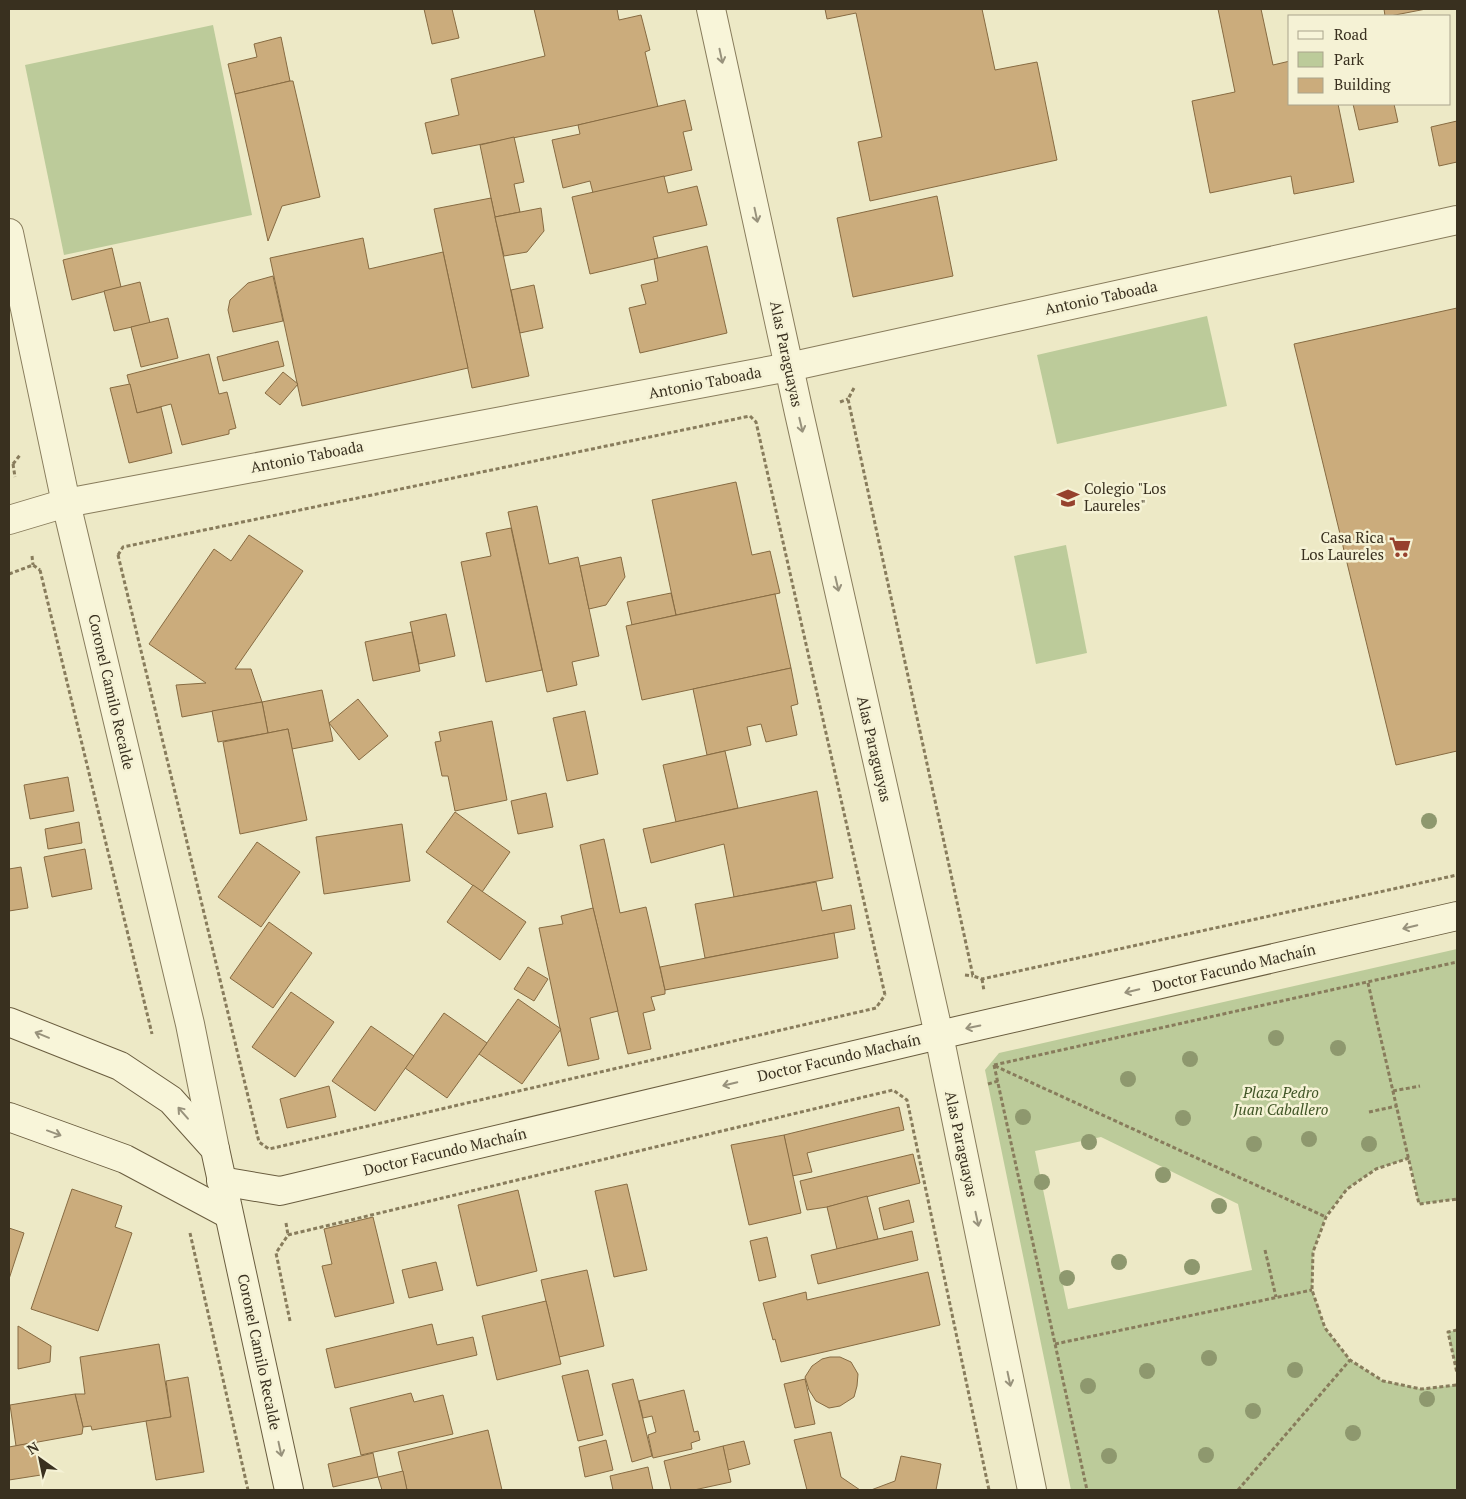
<svg xmlns="http://www.w3.org/2000/svg" width="1466" height="1499" font-family="'PT Serif',serif">
<rect width="100%" height="100%" fill="#ede9c6"/>
<g fill="#bccb9a" fill-rule="evenodd">
<polygon points="213,25 252,215 64,255 25,65"/>
<polygon points="1207,316 1227,406 1057,444 1037,355"/>
<polygon points="1066,545 1087,653 1036,664 1014,556"/>
<path d="M 1457,949 L 1457,1199 L 1419,1204 L 1409,1158 L 1376,1169 L 1347,1189 L 1326,1216 L 1313,1252 L 1312,1290 L 1325,1328 L 1350,1360 L 1383,1381 L 1421,1389 L 1457,1385 L 1457,1490 L 1071,1490 L 985,1070 L 999,1053 ZM 1101,1137 L 1238,1204 L 1252,1270 L 1068,1309 L 1035,1151 Z"/>
<polygon points="1457,1330 1457,1373 1448,1332"/>
</g>
<g fill="#cbac7c" stroke="#876b42">
<polygon points="424,9 452,9 459,38 432,44"/>
<polygon points="534,9 617,9 619,20 641,15 650,50 645,52 658,107 578,125 432,154 425,123 459,115 451,79 545,56"/>
<polygon points="825,9 982,9 995,70 1037,62 1057,160 870,201 858,142 882,137 856,13 827,19"/>
<polygon points="1218,9 1261,9 1273,65 1290,61 1290,104 1338,104 1354,182 1294,194 1291,176 1210,193 1192,101 1235,92"/>
<polygon points="1384,9 1426,9 1390,16 1385,16"/>
<polygon points="281,37 290,81 235,94 228,64 257,57 254,44"/>
<polygon points="290,81 293,81 320,197 282,206 268,241 235,94"/>
<polygon points="685,100 692,130 683,132 692,170 593,193 590,181 563,188 552,140 580,134 578,125"/>
<polygon points="1353,104 1394,104 1398,122 1359,130"/>
<polygon points="1457,121 1457,162 1439,166 1431,127"/>
<polygon points="514,137 524,182 514,184 520,212 495,217 480,145"/>
<polygon points="664,176 668,193 697,186 707,225 653,237 658,258 590,274 572,197"/>
<polygon points="937,196 953,276 853,297 837,218"/>
<polygon points="491,198 529,376 472,388 434,209"/>
<polygon points="541,208 544,231 527,252 504,256 495,217"/>
<polygon points="363,238 369,269 443,252 468,368 302,406 270,258"/>
<polygon points="707,246 727,333 640,353 629,308 646,304 641,285 658,281 654,259"/>
<polygon points="112,248 121,287 72,300 63,260"/>
<polygon points="273,276 283,321 233,332 228,310 230,300 248,283"/>
<polygon points="140,282 150,323 114,331 104,291"/>
<polygon points="534,285 543,328 520,333 511,290"/>
<polygon points="1457,308 1457,751 1396,765 1294,344"/>
<polygon points="168,318 178,358 141,367 131,327"/>
<polygon points="278,341 284,366 223,381 217,357"/>
<polygon points="209,354 219,394 227,392 236,428 229,430 229,434 182,445 171,404 137,413 127,375"/>
<polygon points="283,372 298,384 280,405 265,393"/>
<polygon points="130,384 137,413 161,407 172,453 129,463 110,388"/>
<polygon points="736,482 752,555 770,551 780,593 676,615 652,500"/>
<polygon points="537,506 549,564 578,557 599,656 572,662 577,685 547,692 508,512"/>
<polygon points="511,528 542,670 486,682 461,562 491,556 486,533"/>
<polygon points="249,535 303,571 235,669 251,669 262,702 182,717 176,685 206,683 149,644 214,549 231,561"/>
<polygon points="621,557 625,577 606,605 589,609 580,566"/>
<polygon points="671,593 676,615 632,625 627,602"/>
<polygon points="775,594 791,668 642,700 626,626"/>
<polygon points="446,614 455,656 419,664 410,622"/>
<polygon points="412,632 420,671 373,681 365,642"/>
<polygon points="791,668 798,704 791,706 797,735 766,742 761,724 747,727 751,745 707,755 693,689"/>
<polygon points="322,690 333,741 292,749 288,729 268,733 262,702"/>
<polygon points="358,699 388,736 359,760 329,723"/>
<polygon points="262,702 268,733 218,742 212,711"/>
<polygon points="585,711 598,774 567,781 553,718"/>
<polygon points="492,721 507,800 455,811 448,776 442,776 435,742 441,741 439,732"/>
<polygon points="288,729 307,820 240,834 223,742"/>
<polygon points="725,751 738,808 676,822 663,765"/>
<polygon points="68,777 74,811 30,819 24,785"/>
<polygon points="817,791 833,878 734,897 724,844 651,863 643,829"/>
<polygon points="546,793 553,827 518,834 511,801"/>
<polygon points="455,812 510,852 482,892 426,852"/>
<polygon points="79,822 82,843 48,849 45,829"/>
<polygon points="402,824 410,881 324,894 316,837"/>
<polygon points="604,839 620,913 646,907 665,990 665,994 651,997 655,1010 643,1013 651,1049 628,1054 593,908 580,845"/>
<polygon points="257,842 300,872 261,927 218,897"/>
<polygon points="85,849 92,889 52,897 44,857"/>
<polygon points="21,867 28,908 9,911 9,869"/>
<polygon points="816,882 822,911 851,905 855,929 705,958 695,904"/>
<polygon points="473,885 526,922 500,960 447,922"/>
<polygon points="593,908 618,1011 590,1018 599,1059 568,1066 539,928 563,924 561,916"/>
<polygon points="269,922 312,953 273,1008 230,978"/>
<polygon points="834,933 838,958 665,990 660,967"/>
<polygon points="528,967 548,979 534,1001 514,989"/>
<polygon points="291,992 334,1022 295,1077 252,1047"/>
<polygon points="518,999 561,1029 522,1084 479,1054"/>
<polygon points="444,1013 487,1043 447,1098 405,1068"/>
<polygon points="371,1026 414,1056 375,1111 332,1081"/>
<polygon points="329,1086 336,1117 287,1128 280,1099"/>
<polygon points="899,1107 904,1130 807,1153 812,1172 792,1176 784,1135"/>
<polygon points="784,1135 801,1213 749,1225 731,1145"/>
<polygon points="913,1154 920,1183 827,1207 807,1210 800,1181"/>
<polygon points="627,1184 647,1270 614,1277 595,1191"/>
<polygon points="72,1189 122,1206 115,1227 132,1233 98,1331 31,1309"/>
<polygon points="518,1190 537,1271 477,1286 458,1205"/>
<polygon points="867,1196 878,1239 837,1249 827,1207"/>
<polygon points="909,1200 914,1222 884,1230 879,1208"/>
<polygon points="373,1217 394,1303 335,1317 322,1266 332,1264 324,1229"/>
<polygon points="9,1228 24,1233 9,1279"/>
<polygon points="912,1231 918,1260 818,1284 811,1255"/>
<polygon points="767,1237 776,1277 759,1281 750,1241"/>
<polygon points="436,1262 443,1290 409,1298 402,1270"/>
<polygon points="587,1270 604,1346 559,1357 541,1280"/>
<polygon points="928,1272 940,1325 781,1362 775,1339 773,1340 763,1303 806,1292 807,1300"/>
<polygon points="546,1301 561,1364 497,1380 482,1316"/>
<polygon points="432,1324 437,1345 473,1337 477,1355 335,1388 326,1349"/>
<polygon points="18,1326 51,1346 50,1362 18,1369"/>
<polygon points="159,1344 171,1417 92,1430 91,1426 83,1427 75,1394 85,1394 80,1357"/>
<polygon points="830,1357 840,1357 851,1362 858,1374 857,1386 854,1397 840,1406 829,1408 816,1401 809,1390 805,1377 812,1366 822,1359"/>
<polygon points="588,1370 603,1435 578,1441 562,1376"/>
<polygon points="188,1377 204,1472 156,1480 146,1421 171,1417 166,1381"/>
<polygon points="633,1379 652,1456 632,1462 612,1384"/>
<polygon points="805,1379 815,1424 795,1428 784,1384"/>
<polygon points="684,1390 694,1432 698,1431 700,1440 691,1443 692,1449 653,1458 648,1435 656,1432 652,1416 643,1418 639,1401"/>
<polygon points="411,1393 414,1402 443,1395 453,1434 361,1455 350,1408"/>
<polygon points="75,1394 83,1427 82,1434 16,1446 10,1405"/>
<polygon points="488,1430 502,1490 407,1490 398,1452"/>
<polygon points="831,1432 841,1477 860,1490 807,1490 794,1440"/>
<polygon points="606,1440 613,1470 585,1477 579,1447"/>
<polygon points="744,1441 750,1464 728,1470 723,1446"/>
<polygon points="36,1442 41,1475 9,1480 9,1447"/>
<polygon points="723,1446 731,1482 694,1490 671,1490 664,1461"/>
<polygon points="373,1453 378,1477 333,1487 328,1464"/>
<polygon points="901,1456 941,1464 936,1490 871,1490 895,1481"/>
<polygon points="648,1467 653,1490 613,1490 610,1476"/>
<polygon points="403,1471 407,1490 382,1490 378,1477"/>
</g>
<g fill="none" stroke-linecap="round" stroke-linejoin="round">
<g stroke="#887c5c" stroke-width="30">
<g id="minor">
<polyline points="9,233 66,503 190,1024 215,1149"/>
<polyline points="9,520 66,503 789,367 1457,220"/>
</g>
</g>
<g stroke="#887c5c" stroke-width="30">
<polyline id="tertiary" points="711,9 799,413 939,1035 1032,1490"/>
</g>
<g stroke="#6a5d3f" stroke-width="30">
<g id="secondary">
<polyline points="9,1022 120,1066 171,1100 215,1149 289,1490"/>
<polyline points="9,1117 125,1159 228,1214"/>
<polyline points="221,1181 280,1191 939,1035 1457,916"/>
</g>
</g>
<g stroke="#887c5c" stroke-width="3" stroke-dasharray="4 2.5" stroke-linecap="butt">
<polyline points="854,388 848,399 973,976 982,979 1457,875"/>
<polyline points="840,402 848,399"/>
<polyline points="13,464 20,455"/>
<polyline points="13,464 15,477"/>
<polyline points="118,555 259,1142 269,1149 876,1008 885,995"/>
<polyline points="118,555 123,547 750,416 756,422 885,995"/>
<polyline points="32,556 33,565"/>
<polyline points="40,570 152,1034"/>
<polyline points="9,574 33,565 40,570"/>
<polyline points="965,975 973,976"/>
<polyline points="982,979 984,991"/>
<polyline points="1368,983 1419,1204 1457,1199"/>
<polyline points="994,1065 1457,962"/>
<polyline points="994,1065 1087,1490"/>
<polyline points="995,1066 1326,1217"/>
<polyline points="988,1084 998,1081"/>
<polyline points="1393,1091 1420,1086"/>
<polyline points="1369,1112 1397,1106"/>
<polyline points="1409,1158 1376,1169 1347,1189 1326,1217 1313,1252 1312,1290 1325,1328 1350,1360 1383,1381 1421,1389 1457,1385"/>
<polyline points="286,1223 288,1235"/>
<polyline points="190,1233 248,1490"/>
<polyline points="1265,1250 1276,1297"/>
<polyline points="290,1321 276,1253 288,1235 893,1090 907,1100 989,1490"/>
<polyline points="1457,1330 1448,1332 1457,1373"/>
<polyline points="1055,1344 1312,1290"/>
<polyline points="1238,1490 1350,1360"/>
</g>
<use href="#minor" stroke="#f8f5d9" stroke-width="28"/>
<use href="#tertiary" stroke="#f8f5d9" stroke-width="28"/>
<use href="#secondary" stroke="#f8f5d9" stroke-width="28"/>
</g>
<g fill="#8e986e">
<circle cx="1429" cy="821" r="8"/>
<circle cx="1276" cy="1038" r="8"/>
<circle cx="1338" cy="1048" r="8"/>
<circle cx="1190" cy="1059" r="8"/>
<circle cx="1128" cy="1079" r="8"/>
<circle cx="1023" cy="1117" r="8"/>
<circle cx="1183" cy="1118" r="8"/>
<circle cx="1309" cy="1139" r="8"/>
<circle cx="1089" cy="1142" r="8"/>
<circle cx="1254" cy="1144" r="8"/>
<circle cx="1369" cy="1144" r="8"/>
<circle cx="1163" cy="1175" r="8"/>
<circle cx="1042" cy="1182" r="8"/>
<circle cx="1219" cy="1206" r="8"/>
<circle cx="1119" cy="1262" r="8"/>
<circle cx="1192" cy="1267" r="8"/>
<circle cx="1067" cy="1278" r="8"/>
<circle cx="1209" cy="1358" r="8"/>
<circle cx="1295" cy="1370" r="8"/>
<circle cx="1147" cy="1371" r="8"/>
<circle cx="1088" cy="1386" r="8"/>
<circle cx="1427" cy="1399" r="8"/>
<circle cx="1253" cy="1411" r="8"/>
<circle cx="1353" cy="1433" r="8"/>
<circle cx="1206" cy="1455" r="8"/>
<circle cx="1109" cy="1456" r="8"/>
</g>
<defs><path id="oneway-shaft" d="M-6 0H5M1.5-3L5.5 0L1.5 3" fill="none" stroke-width="1.6" stroke-linecap="round" stroke-linejoin="round" transform="scale(1.25)"/></defs>
<g stroke="#98927c">
<use href="#oneway-shaft" transform="translate(721 56) rotate(78)"/>
<use href="#oneway-shaft" transform="translate(756 215) rotate(78)"/>
<use href="#oneway-shaft" transform="translate(801 425) rotate(77)"/>
<use href="#oneway-shaft" transform="translate(837 584) rotate(77)"/>
<use href="#oneway-shaft" transform="translate(1410 927) rotate(167)"/>
<use href="#oneway-shaft" transform="translate(1132 991) rotate(167)"/>
<use href="#oneway-shaft" transform="translate(973 1027) rotate(168)"/>
<use href="#oneway-shaft" transform="translate(42 1035) rotate(-158)"/>
<use href="#oneway-shaft" transform="translate(730 1084) rotate(167)"/>
<use href="#oneway-shaft" transform="translate(183 1113) rotate(-131)"/>
<use href="#oneway-shaft" transform="translate(54 1133) rotate(20)"/>
<use href="#oneway-shaft" transform="translate(977 1219) rotate(78)"/>
<use href="#oneway-shaft" transform="translate(1009 1379) rotate(78)"/>
<use href="#oneway-shaft" transform="translate(280 1449) rotate(78)"/>
</g>
<defs>
<g id="school-bare" transform="scale(1.725)"><path d="M0-5L7-2L0 1L-7-2ZM-4 1L0 2.5L4 1V4Q0 6-4 4Z" fill="#96412d" stroke="#f5f2d5" stroke-width="2.5" paint-order="stroke"/></g>
<g id="supermarket-bare" transform="scale(1.725)"><path d="M-6-5.5h2.5l.6 2H6L4.5 2H-2.5L-4.4-4H-6ZM-1.5 3.2a1.3 1.3 0 1 0 .1 0ZM3 3.2a1.3 1.3 0 1 0 .1 0Z" fill="#96412d" stroke="#f5f2d5" stroke-width="2.5" paint-order="stroke"/></g>
</defs>
<g fill-rule="evenodd">
<use href="#school-bare" x="1068" y="498"/>
<use href="#supermarket-bare" x="1400" y="547"/>
</g>
<g text-anchor="middle" stroke-width="5" stroke-linejoin="round" paint-order="stroke">
<g font-size="15" fill="#39301f" stroke="#f5f2d5">
<text transform="translate(1101 298) rotate(-12)" y="5">Antonio Taboada</text>
<text transform="translate(786 354) rotate(78)" y="5">Alas Paraguayas</text>
<text transform="translate(705 383) rotate(-11)" y="5">Antonio Taboada</text>
<text transform="translate(307 457) rotate(-11)" y="5">Antonio Taboada</text>
<text transform="translate(111 692) rotate(77)" y="5">Coronel Camilo Recalde</text>
<text transform="translate(874 749) rotate(77)" y="5">Alas Paraguayas</text>
<text transform="translate(1234 968) rotate(-13)" y="5">Doctor Facundo Machaín</text>
<text transform="translate(839 1058) rotate(-13)" y="5">Doctor Facundo Machaín</text>
<text transform="translate(961 1144) rotate(78)" y="5">Alas Paraguayas</text>
<text transform="translate(445 1152) rotate(-13)" y="5">Doctor Facundo Machaín</text>
<text transform="translate(259 1352) rotate(78)" y="5">Coronel Camilo Recalde</text>
</g>
<g font-size="15" fill="#39301f" stroke="#f5f2d5" text-anchor="start">
<text x="1084" y="494">Colegio "Los<tspan x="1084" dy="17">Laureles"</tspan></text>
<text x="1384" y="543" text-anchor="end">Casa Rica<tspan x="1384" dy="17">Los Laureles</tspan></text>
</g>
<g font-size="15" font-style="italic" fill="#405526" stroke="#f5f2d5">
<text x="1281" y="1098">Plaza Pedro<tspan x="1281" dy="17">Juan Caballero</tspan></text>
</g>
</g>
<rect width="1466" height="1499" fill="none" stroke="#39301f" stroke-width="20"/>
<rect x="1288" y="15" width="162" height="90" fill="#f5f2d5" stroke="#aaa48c"/>
<rect x="1298" y="31" width="25" height="8" fill="#f8f5d9" stroke="#aaa48c"/>
<text x="1334" y="40" font-size="15" fill="#39301f">Road</text>
<rect x="1298" y="52" width="25" height="15" fill="#bccb9a" stroke="#aaa48c"/>
<text x="1334" y="65" font-size="15" fill="#39301f">Park</text>
<rect x="1298" y="78" width="25" height="15" fill="#cbac7c" stroke="#aaa48c"/>
<text x="1334" y="90" font-size="15" fill="#39301f">Building</text>
<g transform="translate(40 1459) rotate(327)" stroke="#f5f2d5" stroke-width="4" paint-order="stroke">
<path d="M0-4L9 19L0 12L-9 19Z" fill="#39301f"/>
<text y="-8" font-size="14" font-weight="bold" text-anchor="middle" fill="#39301f">N</text>
</g>
</svg>
